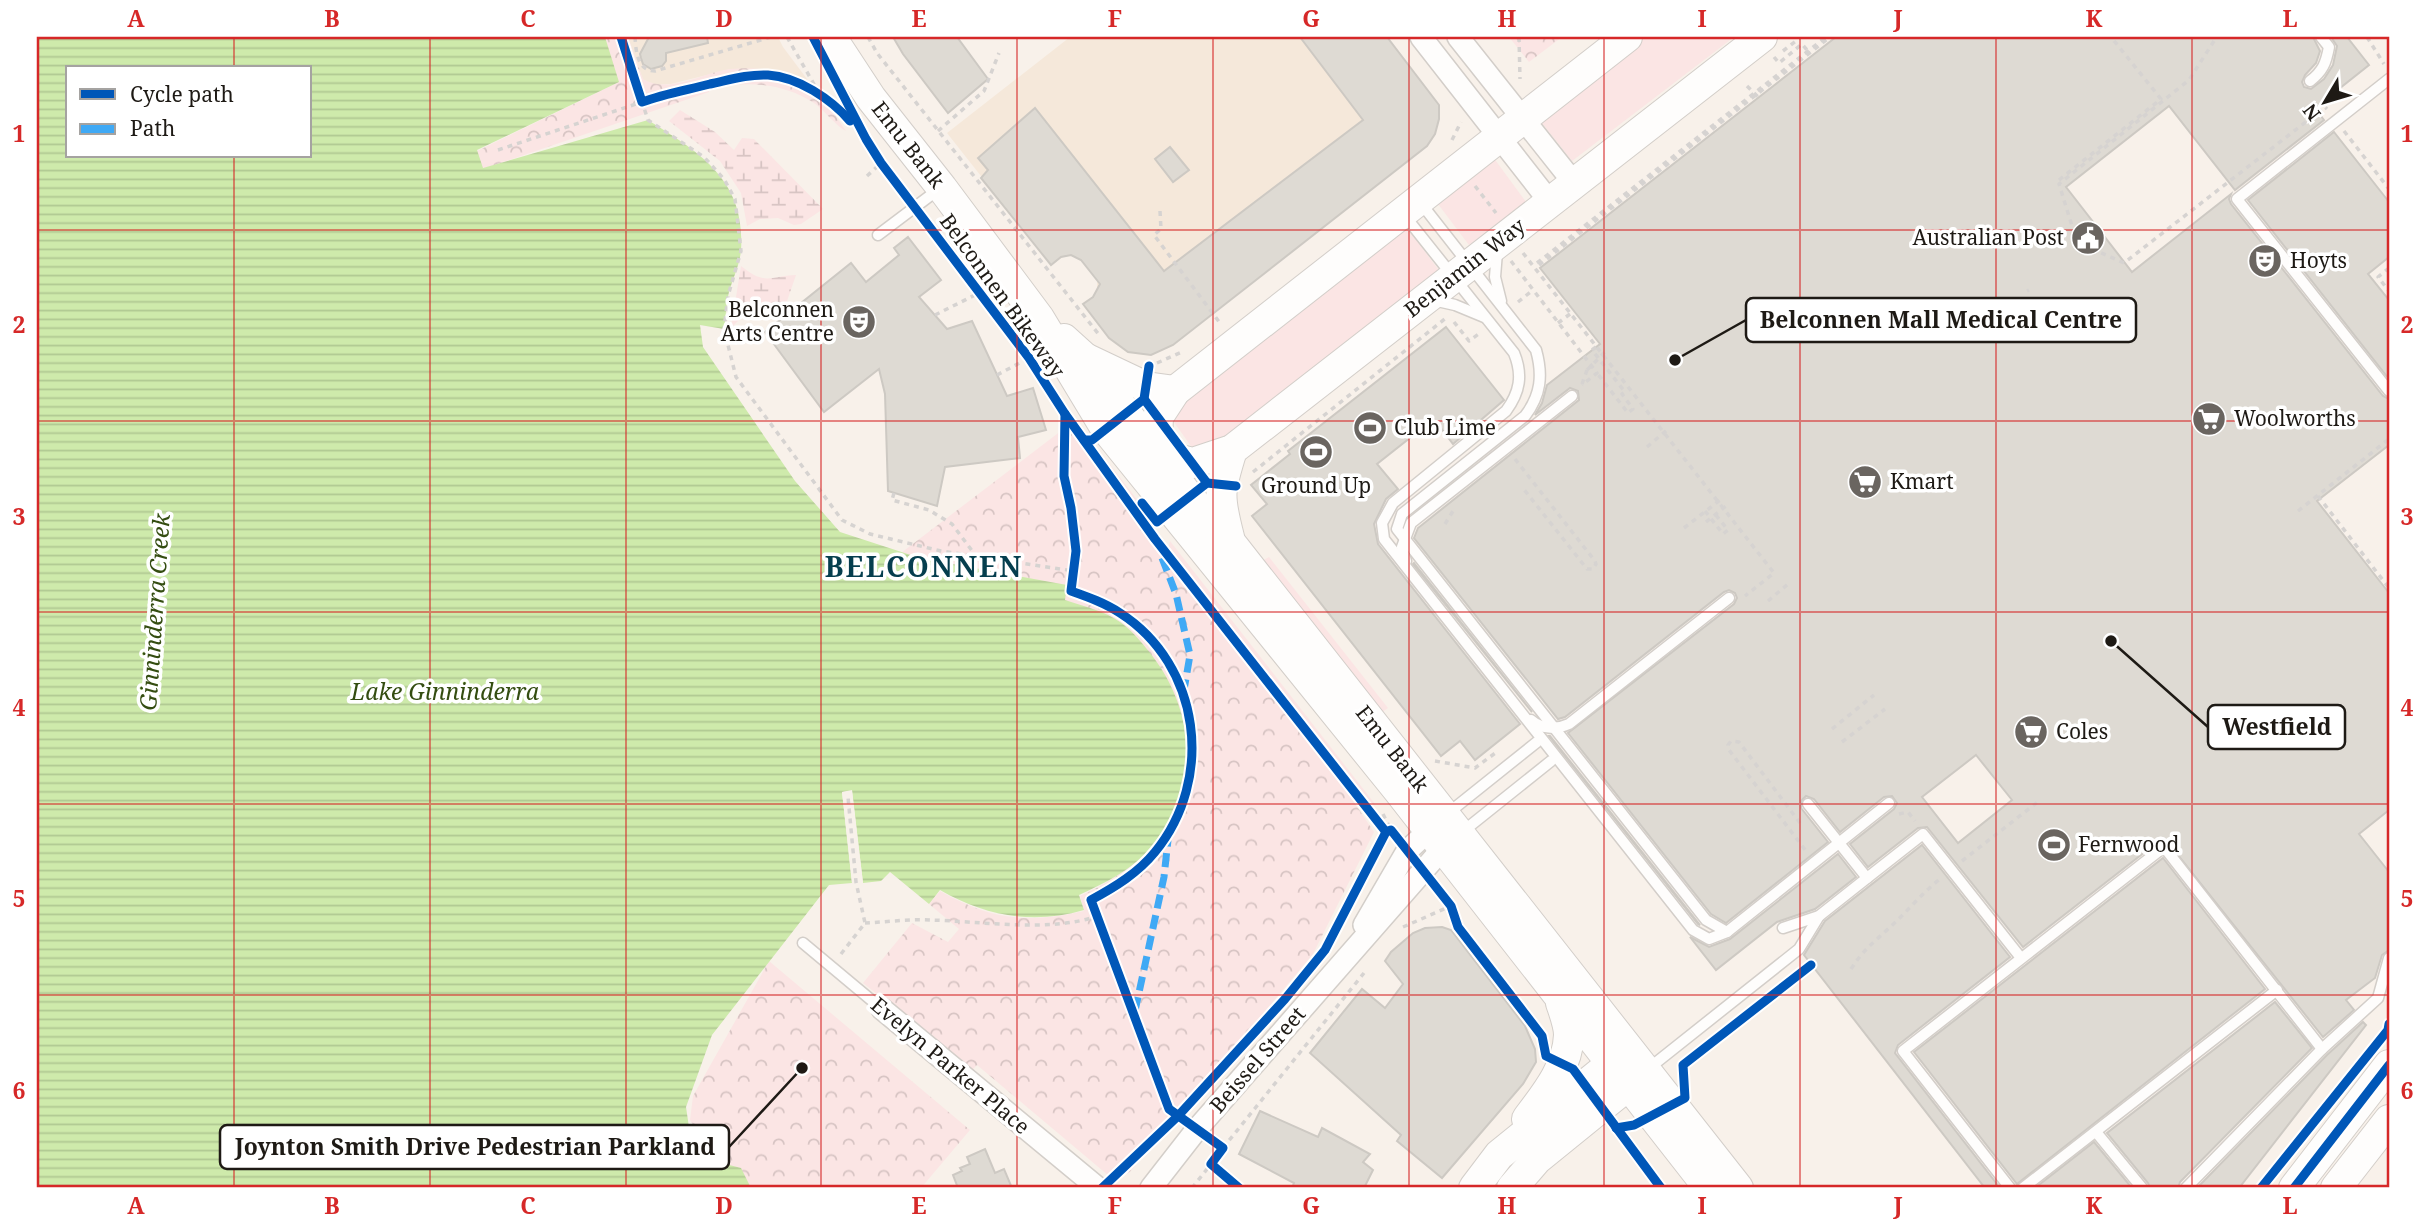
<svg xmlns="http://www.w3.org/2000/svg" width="2426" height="1225" font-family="'Noto Serif',serif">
<defs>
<pattern id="forest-crowns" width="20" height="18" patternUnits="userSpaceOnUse" patternTransform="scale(1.75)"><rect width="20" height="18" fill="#fbe5e4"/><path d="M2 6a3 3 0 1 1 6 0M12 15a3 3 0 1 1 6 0" fill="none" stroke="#d7c4c3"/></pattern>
<pattern id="wetland-marsh" width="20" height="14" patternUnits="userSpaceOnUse" patternTransform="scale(1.75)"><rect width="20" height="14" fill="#fbe5e4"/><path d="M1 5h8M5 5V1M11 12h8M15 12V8" fill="none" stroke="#d7c4c3"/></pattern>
<pattern id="water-rules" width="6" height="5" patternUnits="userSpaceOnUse" patternTransform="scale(1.75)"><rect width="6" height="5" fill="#ceeaab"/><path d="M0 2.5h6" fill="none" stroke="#b0c892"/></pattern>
</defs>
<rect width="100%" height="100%" fill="#f8f1ea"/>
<g fill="#f5e8da">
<polygon points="628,37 778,37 783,47 810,83 789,74 766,69 731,69 671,84 653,85 643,80"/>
<polygon points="1070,37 1387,37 1439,105 1439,119 1435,134 1427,146 1173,345 1151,355 1109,338 1083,304 1093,297 1097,289 1097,279 1081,260 1071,255 1061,256 1051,265 947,133"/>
</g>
<g fill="#fbe5e4">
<polygon points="1643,37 1734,37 1572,161 1538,118"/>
<polygon points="1493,157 1526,202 1469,245 1435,200"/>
<polygon points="1405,225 1441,273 1227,438 1193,449 1171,418 1194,389"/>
<polygon points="1094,444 1159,528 1151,528 1091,445"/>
<polygon points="1170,541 1375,804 1373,805 1168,549"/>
<polygon points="1269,557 1388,708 1381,713 1262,561"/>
</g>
<g fill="url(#forest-crowns)">
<path d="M 602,37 L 628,37 L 643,79 C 669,95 703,72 731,69 C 748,67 764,69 780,72 C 789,74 802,77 810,84 C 823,94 836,117 846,131 C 836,126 825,111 814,103 C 782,82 745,81 709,89 L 709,92 L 480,170 L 473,153 L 617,83 Z"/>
<polygon points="1509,37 1562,37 1529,62"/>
<path d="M 1070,424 L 1281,693 L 1374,832 L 1313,954 L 1129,1173 L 1109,1176 L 977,1065 L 972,1070 L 863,983 L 912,923 L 948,942 L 959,929 L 929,904 L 940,891 C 992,920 1026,924 1084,911 L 1080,896 C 1105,885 1124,872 1144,855 L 944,566 L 901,553 Z"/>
<polygon points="769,961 970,1130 921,1188 732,1188 722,1169 690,1120 693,1096"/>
</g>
<g fill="url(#wetland-marsh)">
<polygon points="680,110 715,132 734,150 742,138 754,139 823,209 801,224 794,225 778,218 760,219 747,226 741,193 720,161 669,121"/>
<path d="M 741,266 C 766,286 769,276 796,275 L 786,304 L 768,304 L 757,302 L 731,328 Z"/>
</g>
<path fill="url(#water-rules)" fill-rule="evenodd" d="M 37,37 L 605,37 L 619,82 L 477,150 L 483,168 L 648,120 C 700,153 746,180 741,250 C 740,264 733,278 729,292 C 726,304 726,317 724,329 L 700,325 L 703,347 L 795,481 L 840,532 L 920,558 L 1067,585 L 1065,600 C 1083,606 1105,611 1120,622 C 1130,629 1139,639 1146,648 C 1186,695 1199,756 1173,813 C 1167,825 1160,840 1150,849 C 1130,871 1105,883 1079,895 L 1084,910 C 1033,925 985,916 940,890 L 929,904 L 890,872 L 881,881 L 863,883 L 852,791 L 842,792 L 852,883 L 829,885 L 712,1035 L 686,1107 L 690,1134 L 714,1161 L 741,1168 L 751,1188 L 37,1188 ZM 68,68 L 310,68 L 310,156 L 68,156 Z"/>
<polygon fill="#f8f1ea" points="852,790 863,883 859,883 849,794 846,795 855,882 852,883 842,792"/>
<g fill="#dedad3" stroke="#cdc9c3" stroke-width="2" fill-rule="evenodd">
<polygon points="649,37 707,37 708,43 666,53 666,61 662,66 651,69 643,64 641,58 640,54"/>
<polygon points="893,37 957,37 988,79 948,113 903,54"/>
<polygon points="1300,37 1387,37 1439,105 1439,119 1435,134 1427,146 1173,345 1151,355 1128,352 1109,338 1083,304 1093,297 1100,284 1081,260 1071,255 1061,257 1051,265 981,178 988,170 978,158 1035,108 1164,271 1363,120"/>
<path d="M 1836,37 L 2313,37 L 2320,51 L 2316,63 L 2305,75 L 2302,82 L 2304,87 L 2311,89 L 2324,79 L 2333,65 L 2337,46 L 2331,37 L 2347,37 L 2369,65 L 2315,108 L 2324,120 L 2235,190 L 2169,106 L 2066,187 L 2132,272 L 2231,194 L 2229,199 L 2231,204 L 2383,396 L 2389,399 L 2389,445 L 2317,501 L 2389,593 L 2389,810 L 2359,834 L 2389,872 L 2389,950 L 2382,955 L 2375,978 L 2346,1000 L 2354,1010 L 2323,1037 L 2166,840 L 2159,841 L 2023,947 L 1927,827 L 1918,828 L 1868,867 L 1850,844 L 1894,809 L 1897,803 L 1892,796 L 1884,797 L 1840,832 L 1814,799 L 1806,796 L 1801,801 L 1801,808 L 1828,842 L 1726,923 L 1711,914 L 1568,733 L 1734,604 L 1737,598 L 1735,593 L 1729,590 L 1724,592 L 1565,717 L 1558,719 L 1414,538 L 1418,528 L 1579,400 L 1578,391 L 1570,388 L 1535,415 L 1542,403 L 1547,385 L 1600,344 L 1540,268 ZM 1976,755 L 2012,800 L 1958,843 L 1922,797 Z"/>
<polygon points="2334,132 2389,202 2389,257 2368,274 2389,300 2389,379 2248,200"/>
<polygon points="1170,147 1189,170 1173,182 1155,159"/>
<polygon points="908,237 941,280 919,297 947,329 972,321 1007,396 1033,388 1046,430 1018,437 1020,458 945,467 937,506 888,491 885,394 879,369 824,412 765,332 851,263 866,282 899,255 894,248"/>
<polygon points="1446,327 1504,400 1453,444 1434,419 1377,464 1398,489 1386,499 1374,524 1378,544 1520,724 1475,760 1460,741 1441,756 1252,516 1267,504 1251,485 1290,454 1288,451"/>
<polygon points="1414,563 1532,712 1413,564"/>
<polygon points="1549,736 1550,736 1700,925 1698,924"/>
<polygon points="1922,845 2010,957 1898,1045 1895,1053 2000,1188 1985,1188 1804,955 1825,921"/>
<polygon points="1838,854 1856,877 1815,909 1777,922 1716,970 1690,937 1709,947 1730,939"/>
<polygon points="2163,858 2265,989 2017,1184 1914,1052"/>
<polygon points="1442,927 1451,930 1525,1026 1535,1049 1536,1062 1523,1084 1442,1178 1397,1141 1401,1135 1310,1053 1362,989 1385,1008 1403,984 1385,961 1391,952 1413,933 1425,928"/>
<polygon points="2275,1002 2312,1048 2180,1182 2178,1188 2150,1188 2148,1183 2107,1133"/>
<polygon points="2363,1022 2366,1025 2239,1188 2197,1188 2327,1055"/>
<polygon points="1260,1111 1318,1137 1322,1128 1370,1154 1363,1162 1373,1170 1364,1188 1292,1188 1294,1183 1239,1154"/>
<polygon points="2094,1142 2132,1188 2035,1188"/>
<polygon points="985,1149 995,1173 1004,1169 1012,1188 958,1188 953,1175 962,1171 960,1168 970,1164 967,1157"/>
</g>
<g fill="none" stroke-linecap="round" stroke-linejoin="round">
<g stroke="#d3cec9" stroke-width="13">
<g id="lane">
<polyline points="2389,79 2237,199 2389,391"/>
<path d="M 2310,81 C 2323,71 2326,63 2329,47 L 2321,37"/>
<path d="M 1420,202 L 1536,350 C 1543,375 1541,395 1525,416 L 1402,514 L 1397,529 L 1706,920 L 1727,932"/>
<path d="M 1405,216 L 1514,353 C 1523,375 1520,392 1506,411 L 1393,503 L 1382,523 L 1384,539 L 1693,930 L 1709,939 L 1727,932 L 1889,803"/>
<polyline points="878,235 939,189"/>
<polyline points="1497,252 1495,277 1501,301"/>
<polyline points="1433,300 1455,305 1484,317"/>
<polyline points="1406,561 1402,547 1411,523 1572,396"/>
<path d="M 1531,720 C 1541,729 1556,730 1569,724 L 1729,598"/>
<polyline points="1447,814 1537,742"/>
<polyline points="1461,833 1551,761"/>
<polyline points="1867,878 1923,834 2021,958"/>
<polyline points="1783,928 1819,916 1867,878 1808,804"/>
<polyline points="803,943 882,1009"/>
<polyline points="1648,1069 1799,949 1819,916"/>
<polyline points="2096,1132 2142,1188"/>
<polyline points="2010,1188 1903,1051 2164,847 2322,1049"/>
<polyline points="2023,1188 2277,990"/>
<polyline points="2186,1188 2322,1049 2378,998 2389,958"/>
</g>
</g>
<g stroke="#d3cec9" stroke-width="24">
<g id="street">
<polyline points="1421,37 1550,202"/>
<polyline points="1458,37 1574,183"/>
<polyline points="1364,925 1407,851 1439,821"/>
<polyline points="882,1009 1098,1188"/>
<polyline points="1151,1188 1197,1129 1443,848 1452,840"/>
</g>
</g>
<g stroke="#d3cec9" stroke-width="32">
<g id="secondary">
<polyline points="831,37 871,98 942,188 1039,318 1106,429 1398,790 1709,1188"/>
<polyline points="1064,339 1085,358 1189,497 1230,542 1738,1188"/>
<polyline points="1087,359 1146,387 1175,391"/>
<polyline points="1148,452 1193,463 1232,450 1762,37"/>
<polyline points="1156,462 1158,417 1175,391 1627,37"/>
<path d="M 1229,537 C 1218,495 1219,491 1232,450"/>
<path d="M 1527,1119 C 1545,1095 1568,1067 1569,1035 C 1569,1025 1564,1012 1561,1003"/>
<polyline points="1474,1188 1499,1155 1626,1052"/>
<polyline points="1512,1188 1537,1159 1643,1073"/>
<polyline points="2294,1188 2389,1065"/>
<polyline points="2336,1188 2389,1120"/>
</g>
</g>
<g stroke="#d6d3d1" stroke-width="3.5" stroke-dasharray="5 5" stroke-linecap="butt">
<path d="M 635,37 C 636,51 637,71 655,71 L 771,37"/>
<polyline points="787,37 819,93"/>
<polyline points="868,37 877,53 1100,336"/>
<polyline points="1519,37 1520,79"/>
<polyline points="2367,37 2384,64"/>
<polyline points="2214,41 2189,80 2059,184 2077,242 2124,263 2325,107 2327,109"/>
<polyline points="1783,51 1801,37"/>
<polyline points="1774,57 1779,63 1802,44 1807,50 1804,52"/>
<polyline points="1747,86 1758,97"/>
<polyline points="938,131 984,91 999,53"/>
<polyline points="2344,131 2389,189"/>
<polyline points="1452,140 1461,122"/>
<polyline points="498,150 642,102 648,120 704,157 724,179 735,199 741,251 728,296 724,329 736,377 842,520 870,534 941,551 1074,571"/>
<polyline points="867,176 881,163"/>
<polyline points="2059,180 2161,99 2111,37"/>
<polyline points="1475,186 1496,213"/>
<polyline points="1160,211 1161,229 1154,235 1220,323"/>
<polyline points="1523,253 1774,573 1745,596"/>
<polyline points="1511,261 1597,373 1582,385"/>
<polyline points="1537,263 1826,37"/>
<polyline points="1539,265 1830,37"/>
<polyline points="2389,268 2378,277 2389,291"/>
<polyline points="2027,291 2029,290"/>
<polyline points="1518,302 1533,290"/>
<polyline points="935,315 979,293"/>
<polyline points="1454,322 1469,341 1480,333"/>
<polyline points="1558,323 1570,314"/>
<polyline points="1596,347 1592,350 1625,392 1622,394 1633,409 1628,413 1597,373"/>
<polyline points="1157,363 1182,352"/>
<polyline points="997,375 1029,358"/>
<polyline points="1582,384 1587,370"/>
<polyline points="1515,459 1595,561 1596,564 1593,569 1587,569 1522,487"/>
<polyline points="1253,472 1446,318"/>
<polyline points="894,493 892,500 929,510 952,524 976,556"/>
<polyline points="2318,496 2389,588"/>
<polyline points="1705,511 1723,534 1728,530 1715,514"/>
<polyline points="2298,511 2389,439"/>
<polyline points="1445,524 1453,511"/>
<polyline points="1684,528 1720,500"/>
<polyline points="1768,601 1788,584"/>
<polyline points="1832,729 1874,695"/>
<polyline points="1842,742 1885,709"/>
<polyline points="1435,761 1475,768 1498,751"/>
<polyline points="1383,814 1391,830"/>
<polyline points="1899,814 1908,812 1915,821"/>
<polyline points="1800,823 1739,742 1731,741 1728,745 1729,750 1806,851"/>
<polyline points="1962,861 2039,801"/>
<path d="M 865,923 C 886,922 908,919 930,920 C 979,921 1050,933 1097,916"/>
<polyline points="1403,927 1451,906"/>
<polyline points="841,954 865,923 856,882 848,797"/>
<path d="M 1851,969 C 1864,949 1871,945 1888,929 C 1906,913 1921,894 1940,879"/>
<polyline points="1223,1148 1364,973"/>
<polyline points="1192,1188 1211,1164"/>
</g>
<use href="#lane" stroke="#fefdfc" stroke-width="10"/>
<use href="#street" stroke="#fefdfc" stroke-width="21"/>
<use href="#secondary" stroke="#fefdfc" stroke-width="30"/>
<g stroke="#d6d3d1" stroke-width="3.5" stroke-dasharray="5 5" stroke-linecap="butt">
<polyline points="1587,370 1606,351"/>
<polyline points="1647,447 1667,430"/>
<polyline points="1706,522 1726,506"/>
</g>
<g stroke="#3fa9f5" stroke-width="7" stroke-dasharray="14 7" stroke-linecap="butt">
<polyline points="1162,558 1176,594 1190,655 1184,690"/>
<polyline points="1135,1011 1164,877 1168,840"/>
</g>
<g stroke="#fff" stroke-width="13">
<g id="cycleway">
<path d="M 621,37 L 642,102 C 664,94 687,90 710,84 C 729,80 747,74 768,75 C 798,77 831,99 850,121"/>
<polyline points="813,37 866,139 881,163 1029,358 1065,414 1155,539 1386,832 1391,830 1451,906 1458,927 1542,1036 1546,1056 1573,1069 1661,1188"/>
<polyline points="1144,399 1207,483"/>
<path d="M 1065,414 L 1064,476 L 1071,508 L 1076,551 L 1071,591 C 1088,597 1105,603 1120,613 C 1201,665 1215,779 1155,852 C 1138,873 1115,887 1091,900 L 1169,1109 L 1223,1148 L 1211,1164 L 1239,1188"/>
<polyline points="1084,440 1092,440 1144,399 1149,366"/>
<polyline points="1142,503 1157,522 1207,483 1236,486"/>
<polyline points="1616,1128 1634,1125 1685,1098 1683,1065 1811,965"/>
<polyline points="1102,1188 1178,1116 1285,999 1325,950 1386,832"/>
<polyline points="2261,1188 2388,1030 2389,1024"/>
<polyline points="2294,1188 2389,1065"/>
</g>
</g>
<use href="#cycleway" stroke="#0057b8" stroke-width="9"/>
</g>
<path fill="none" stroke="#d62828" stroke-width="2" stroke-opacity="0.55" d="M 234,37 L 234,68M 430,37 L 430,1188M 626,37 L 626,1188M 821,37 L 821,1188M 1017,37 L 1017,1188M 1213,37 L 1213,1188M 1409,37 L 1409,1188M 1604,37 L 1604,1188M 1800,37 L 1800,1188M 1996,37 L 1996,1188M 2192,37 L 2192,1188M 234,156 L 234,1188M 37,230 L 2389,230M 37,421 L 2389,421M 37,612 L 2389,612M 37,804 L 2389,804M 37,995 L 2389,995"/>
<defs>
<g id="civic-disc" transform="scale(1.75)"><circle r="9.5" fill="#6a6560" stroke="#fff"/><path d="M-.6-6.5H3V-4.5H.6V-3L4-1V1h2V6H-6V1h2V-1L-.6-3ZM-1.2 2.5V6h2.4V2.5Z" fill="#fff"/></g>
<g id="theatre-disc" transform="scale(1.75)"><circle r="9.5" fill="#6a6560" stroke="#fff"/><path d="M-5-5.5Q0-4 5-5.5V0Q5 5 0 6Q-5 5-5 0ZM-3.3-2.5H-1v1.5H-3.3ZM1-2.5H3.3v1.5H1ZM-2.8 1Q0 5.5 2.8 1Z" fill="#fff"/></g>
<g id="supermarket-disc" transform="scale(1.75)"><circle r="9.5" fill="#6a6560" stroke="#fff"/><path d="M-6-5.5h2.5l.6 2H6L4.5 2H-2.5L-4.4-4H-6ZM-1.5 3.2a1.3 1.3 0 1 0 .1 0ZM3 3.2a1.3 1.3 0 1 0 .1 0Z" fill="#fff"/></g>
<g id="stadium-disc" transform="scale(1.75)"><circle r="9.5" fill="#6a6560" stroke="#fff"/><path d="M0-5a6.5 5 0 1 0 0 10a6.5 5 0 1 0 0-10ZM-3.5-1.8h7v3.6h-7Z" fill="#fff"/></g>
</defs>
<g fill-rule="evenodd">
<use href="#civic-disc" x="2088" y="238"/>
<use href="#theatre-disc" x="2265" y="261"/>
<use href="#theatre-disc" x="859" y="322"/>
<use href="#supermarket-disc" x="2209" y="419"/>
<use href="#stadium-disc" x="1370" y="428"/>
<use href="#stadium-disc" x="1316" y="452"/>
<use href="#supermarket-disc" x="1865" y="482"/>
<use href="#supermarket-disc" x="2031" y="732"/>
<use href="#stadium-disc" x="2054" y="845"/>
</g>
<g text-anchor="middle" stroke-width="7" stroke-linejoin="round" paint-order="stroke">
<g font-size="21" fill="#1e1a15" stroke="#fff">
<text transform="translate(908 145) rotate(52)" y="7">Emu Bank</text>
<text transform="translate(1465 268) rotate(-38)" y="7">Benjamin Way</text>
<text transform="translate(1002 296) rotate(54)" y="7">Belconnen Bikeway</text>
<text transform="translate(1392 749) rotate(52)" y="7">Emu Bank</text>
<text transform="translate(1258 1060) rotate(-49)" y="7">Beissel Street</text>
<text transform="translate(950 1066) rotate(40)" y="7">Evelyn Parker Place</text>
</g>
<g font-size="21" fill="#1e1a15" stroke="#fff" text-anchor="start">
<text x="2064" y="245" text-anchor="end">Australian Post</text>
<text x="2290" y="268">Hoyts</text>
<text x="834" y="317" text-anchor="end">Belconnen<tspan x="834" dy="24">Arts Centre</tspan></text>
<text x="2234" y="426">Woolworths</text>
<text x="1394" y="435">Club Lime</text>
<text x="1890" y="489">Kmart</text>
<text x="1316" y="493" text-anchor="middle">Ground Up</text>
<text x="2056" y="739">Coles</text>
<text x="2078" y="852">Fernwood</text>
</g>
<g font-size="23" font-style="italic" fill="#344d11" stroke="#fff">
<text transform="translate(155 612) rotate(-86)" y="8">Ginninderra Creek</text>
<text x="445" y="700">Lake Ginninderra</text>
</g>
<g font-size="28" font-weight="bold" letter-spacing="2" fill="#053e4e" stroke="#fff">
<text x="924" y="577">BELCONNEN</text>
</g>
</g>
<path fill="none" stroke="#1e1a15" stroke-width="2.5" d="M1675 360L1746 320M2111 641L2208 727M802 1068L729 1147"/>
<g fill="#1e1a15" stroke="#fff" stroke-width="2.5">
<circle cx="1675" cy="360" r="7"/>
<circle cx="2111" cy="641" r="7"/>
<circle cx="802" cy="1068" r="7"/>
</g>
<g fill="#fff" stroke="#1e1a15" stroke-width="2.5">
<rect x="1746" y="298" width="390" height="44" rx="7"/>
<rect x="2208" y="705" width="137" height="44" rx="7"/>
<rect x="220" y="1125" width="509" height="44" rx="7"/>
</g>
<g font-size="23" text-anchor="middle" font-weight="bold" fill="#1e1a15">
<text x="1941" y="328">Belconnen Mall Medical Centre</text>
<text x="2277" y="735">Westfield</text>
<text x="475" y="1155">Joynton Smith Drive Pedestrian Parkland</text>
</g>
<rect width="2426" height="1225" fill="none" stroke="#ffffff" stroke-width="77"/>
<rect x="66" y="66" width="245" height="91" fill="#ffffff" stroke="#a5a3a1" stroke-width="2"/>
<rect x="80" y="89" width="35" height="10" fill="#0057b8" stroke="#a5a3a1" stroke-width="2"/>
<text x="130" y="102" font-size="21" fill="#1e1a15">Cycle path</text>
<rect x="80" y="124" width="35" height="10" fill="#3fa9f5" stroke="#a5a3a1" stroke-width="2"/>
<text x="130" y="136" font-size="21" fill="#1e1a15">Path</text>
<g transform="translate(2325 102) rotate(232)" stroke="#ffffff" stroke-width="5" paint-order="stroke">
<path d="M0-5L12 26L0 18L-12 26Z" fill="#1e1a15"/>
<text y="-10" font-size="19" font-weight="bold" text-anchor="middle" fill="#1e1a15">N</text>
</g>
<rect x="38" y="38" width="2350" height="1148" fill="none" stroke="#d62828" stroke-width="2.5"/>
<g font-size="23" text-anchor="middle" font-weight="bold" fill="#d62828">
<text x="136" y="27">A</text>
<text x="332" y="27">B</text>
<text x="528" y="27">C</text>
<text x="724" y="27">D</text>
<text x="919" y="27">E</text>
<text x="1115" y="27">F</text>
<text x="1311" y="27">G</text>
<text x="1507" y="27">H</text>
<text x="1702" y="27">I</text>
<text x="1898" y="27">J</text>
<text x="2094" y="27">K</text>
<text x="2290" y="27">L</text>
<text x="19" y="142">1</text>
<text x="2407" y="142">1</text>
<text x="19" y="333">2</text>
<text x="2407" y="333">2</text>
<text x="19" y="525">3</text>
<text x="2407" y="525">3</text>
<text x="19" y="716">4</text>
<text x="2407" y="716">4</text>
<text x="19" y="907">5</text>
<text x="2407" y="907">5</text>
<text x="19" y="1099">6</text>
<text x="2407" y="1099">6</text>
<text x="136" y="1214">A</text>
<text x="332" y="1214">B</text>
<text x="528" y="1214">C</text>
<text x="724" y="1214">D</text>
<text x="919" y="1214">E</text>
<text x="1115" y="1214">F</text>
<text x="1311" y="1214">G</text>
<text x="1507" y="1214">H</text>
<text x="1702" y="1214">I</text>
<text x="1898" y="1214">J</text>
<text x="2094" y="1214">K</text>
<text x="2290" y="1214">L</text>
</g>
</svg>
